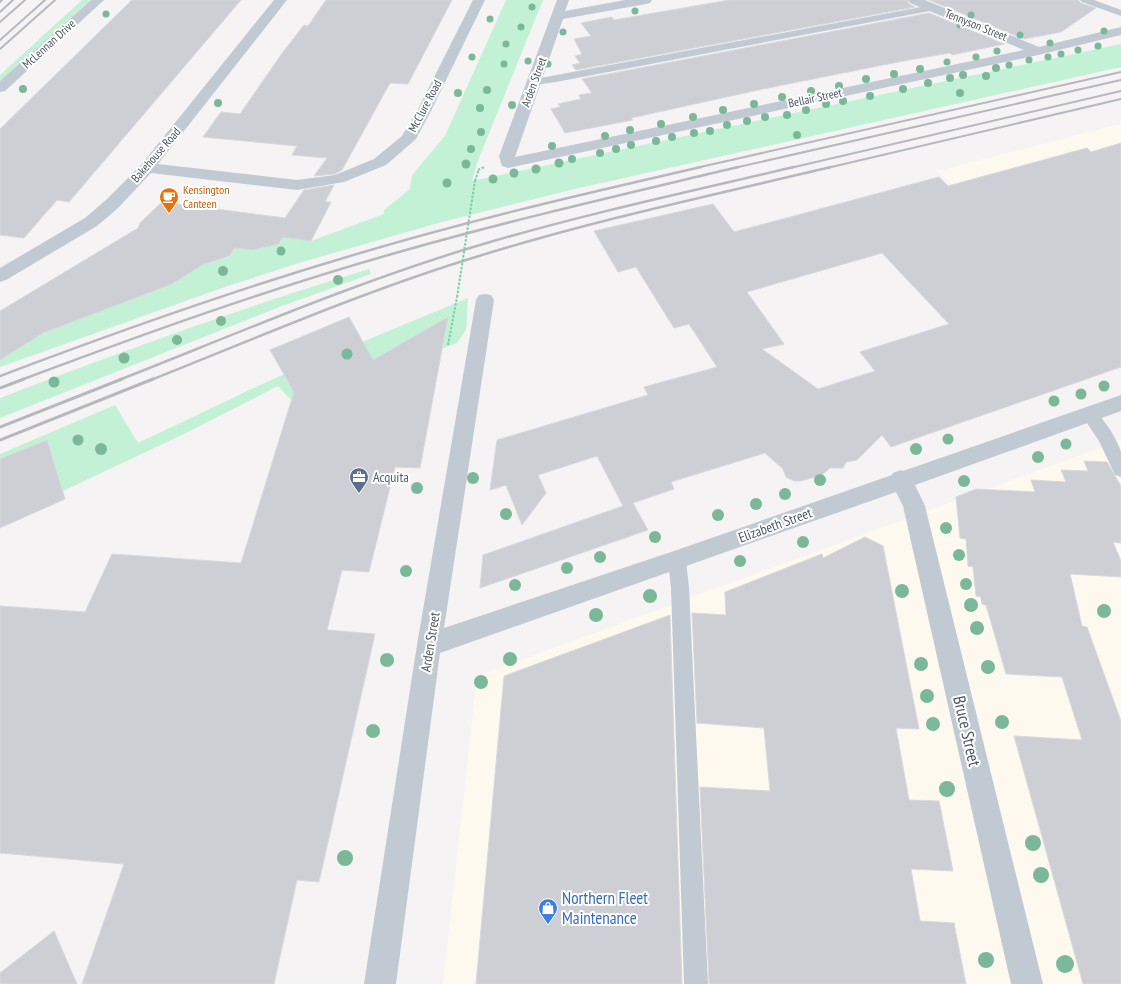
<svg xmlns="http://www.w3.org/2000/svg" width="1121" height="984" font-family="'PT Sans Narrow',sans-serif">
<rect width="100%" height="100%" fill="#f5f3f3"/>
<g fill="#fdf9ef">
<polygon points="1121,124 1121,339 937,171"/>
<polygon points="1121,440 1121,984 443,984 477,676"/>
</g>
<g fill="#c3f1d5">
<polygon points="82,0 90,0 0,81 0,75"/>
<polygon points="506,0 543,0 477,163 472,181 1121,44 1121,67 579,188 442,222 302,262 222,288 0,367 0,354 4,357 43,333 172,284 202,265 229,257 235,248 253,250 278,244 283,237 311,241 384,214 384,210 410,189 412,175 445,136"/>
<path d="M 369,269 L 371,274 L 282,306 L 0,418 L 0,398 C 122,351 244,307 369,269 Z"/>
<polygon points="468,298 466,330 457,343 443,348 448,317 295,404 278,386 188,432 63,491 47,440 0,459 0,454 115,405 138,443 271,380"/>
</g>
<g fill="#cdcfd5" stroke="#d7d9de" fill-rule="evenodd">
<polygon points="132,0 241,0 69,202 57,200 24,238 0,235 0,129"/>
<polygon points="326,0 452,0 408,84 390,83 342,170 335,174 314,176 327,158 292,155 297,146 203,137 221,112 240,114 283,52 304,25 308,26"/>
<polygon points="729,0 907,0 909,4 915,7 576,70 572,65 580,63 575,56 582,54 574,39 591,36 581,23 612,17 614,20"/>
<polygon points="929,0 1078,0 1081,3 1096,8 1061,32 1024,39"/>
<polygon points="929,13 1004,44 952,55 950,53 898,62 763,89 631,118 633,120 565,133 551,109 560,107 558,104 581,99 579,95 592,93 582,79"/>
<path d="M 1121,143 L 1121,367 L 891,447 L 882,435 L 857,460 L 846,462 L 843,468 L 830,468 L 822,475 L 801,481 L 794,481 L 786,477 L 783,469 L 765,453 L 671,482 L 674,489 L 633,503 L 648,530 L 480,588 L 483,555 L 623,506 L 597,456 L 538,475 L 546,493 L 522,525 L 506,485 L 490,490 L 497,440 L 648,395 L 644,387 L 717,367 L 689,324 L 674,328 L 636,267 L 618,272 L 594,231 L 713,204 L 734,232 L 939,177 L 948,186 L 1087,148 L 1091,152 ZM 882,253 L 949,324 L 860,352 L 875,371 L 818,389 L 762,349 L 784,344 L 747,292 Z"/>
<polygon points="334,185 325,202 331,202 311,241 283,237 278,244 253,250 235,248 229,256 202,265 172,284 43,333 0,360 0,311 138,228 140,223 162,202 285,218 304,190"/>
<polygon points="349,317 373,360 448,317 420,468 395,467 369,572 342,570 327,630 375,634 319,882 297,880 274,984 82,984 124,864 0,853 0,606 85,612 112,554 241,563 294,392 270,350"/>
<polygon points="47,440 65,499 0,528 0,459"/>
<polygon points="1084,461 1107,462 1121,486 1121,543 1113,542 1121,561 1121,577 1070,574 1082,626 1087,627 1121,721 1121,984 1083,984 1014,736 1082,740 1062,677 1006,674 986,605 982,604 981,597 976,596 973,567 968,566 966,539 960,538 956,497 976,489 1035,492 1031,480 1066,482 1061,470 1088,471"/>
<polygon points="865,537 883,546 919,729 896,728 909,800 939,801 953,871 911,869 920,921 954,923 966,984 709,984 700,787 770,791 764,728 697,723 692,613 726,615 725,592 822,554 823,558"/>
<polygon points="670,615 682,984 476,984 504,676"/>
<polygon points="54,931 77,984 0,984 0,973"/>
</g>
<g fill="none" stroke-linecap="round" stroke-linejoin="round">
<polyline stroke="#7ad0a6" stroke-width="1.5" stroke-dasharray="2 1.5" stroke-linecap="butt" points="482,168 485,167"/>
<g stroke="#7ad0a6" stroke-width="2" stroke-dasharray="2.5 1.5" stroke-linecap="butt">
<polyline points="478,170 484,167"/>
<polyline points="475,181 479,169"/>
<polyline points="448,345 457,297"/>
</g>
<g fill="#c1cad2" fill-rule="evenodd">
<polygon points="1080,0 1094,0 1121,10 1121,16 1082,2"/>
<polygon points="932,5 935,6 937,8 935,10 556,82 535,85 530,82 535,79"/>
<path d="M 1089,408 C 1100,411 1118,440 1121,452 C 1121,459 1121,469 1121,477 L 1115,475 L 1099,441 L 1081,414 L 1083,410 Z"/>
<polygon points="677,552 683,554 686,560 689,588 708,984 684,984 671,588 668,560 671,554"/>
</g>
<g fill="#c1cad2" fill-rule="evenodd">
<polygon points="91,0 104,0 5,91 0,92 0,81"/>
<polygon points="274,0 287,0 158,164 297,180 335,175 374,159 402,136 416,113 473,0 485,0 430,113 416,139 386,165 344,182 297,190 151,173 118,208 97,226 6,280 0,282 0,268 85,218 106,200 141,165"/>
<polygon points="557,0 569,0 565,11 625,0 652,0 650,3 646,4 563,19 515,157 1024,50 910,3 908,0 925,0 1039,47 1121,27 1121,35 1038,55 508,168 502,166 499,156"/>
<polygon points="485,294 491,295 494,300 444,628 677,550 892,475 893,473 901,470 903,471 1121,395 1121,411 915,485 925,506 1043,984 1011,984 903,506 896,492 440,653 396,984 364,984 417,645 476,300 479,295"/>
</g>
<g stroke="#b5b8bd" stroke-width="2">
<polyline points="0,2 2,0"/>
<polyline points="0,12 13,0"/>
<polyline points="0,22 25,0"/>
<polyline points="0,40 45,0"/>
<polyline points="0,49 55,0"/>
<polyline points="696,168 1121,72"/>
<polyline points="734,168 1121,80"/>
<polyline points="790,168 1121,91"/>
<polyline points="827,168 1121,99"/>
</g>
<g stroke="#b5b8bd" stroke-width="2.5">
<path d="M 0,376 C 111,334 223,294 337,260 C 457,223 579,195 701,167"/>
<path d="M 21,380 C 146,333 271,288 399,252 C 511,220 625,194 738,167"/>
<path d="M 119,380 C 241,332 363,279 490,242 C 590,213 692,191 794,167"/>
<path d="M 151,380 C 259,337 367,290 479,256 C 595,220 713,195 831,167"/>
</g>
<g stroke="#b5b8bd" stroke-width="3">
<polyline points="0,388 24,379"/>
<polyline points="0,427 122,379"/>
<polyline points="0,440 153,379"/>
</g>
<polyline stroke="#7ad0a6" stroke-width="2" stroke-dasharray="2.5 1.5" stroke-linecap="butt" points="457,297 475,181"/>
</g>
<g fill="#7bb799">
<circle cx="532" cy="7" r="3.5"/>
<circle cx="635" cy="11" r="3.5"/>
<circle cx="106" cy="14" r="3.5"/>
<circle cx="971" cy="15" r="3.5"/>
<circle cx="490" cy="19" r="3.5"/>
<circle cx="960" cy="25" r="3.5"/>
<circle cx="521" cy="27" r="3.5"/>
<circle cx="1104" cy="31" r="3.5"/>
<circle cx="563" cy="32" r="3.5"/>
<circle cx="1020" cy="35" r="3.5"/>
<circle cx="1050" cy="43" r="3.5"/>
<circle cx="506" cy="44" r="3.5"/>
<circle cx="1098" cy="46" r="3.5"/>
<circle cx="1078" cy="50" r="3.5"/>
<circle cx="997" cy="51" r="3.5"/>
<circle cx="1061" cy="54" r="3.5"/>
<circle cx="472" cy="57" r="3.5"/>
<circle cx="976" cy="57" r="3.5"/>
<circle cx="1048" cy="57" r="3.5"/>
<circle cx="1029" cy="60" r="3.5"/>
<circle cx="528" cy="61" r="3.5"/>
<circle cx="947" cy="62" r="3.5"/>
<circle cx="504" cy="64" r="3.5"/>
<circle cx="548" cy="64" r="3.5"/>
<circle cx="1009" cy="65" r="3.5"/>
<circle cx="996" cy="68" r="4"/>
<circle cx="920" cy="69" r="4"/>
<circle cx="894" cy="74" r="4"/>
<circle cx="963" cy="75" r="4"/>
<circle cx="986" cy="76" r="4"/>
<circle cx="950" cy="78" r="4"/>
<circle cx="866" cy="79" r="4"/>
<circle cx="928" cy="83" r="4"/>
<circle cx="839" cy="86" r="4"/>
<circle cx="23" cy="89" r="4"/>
<circle cx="903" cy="89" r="4"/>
<circle cx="487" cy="90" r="4"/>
<circle cx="811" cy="91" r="4"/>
<circle cx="458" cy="93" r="4"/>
<circle cx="960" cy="93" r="4"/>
<circle cx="870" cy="96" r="4"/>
<circle cx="782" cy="97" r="4"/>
<circle cx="843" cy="101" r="4"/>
<circle cx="218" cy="103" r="4"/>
<circle cx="754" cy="104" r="4"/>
<circle cx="826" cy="104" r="4"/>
<circle cx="512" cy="105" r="4"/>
<circle cx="480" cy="108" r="4"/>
<circle cx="723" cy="110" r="4"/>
<circle cx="806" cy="110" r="4"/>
<circle cx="787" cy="115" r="4"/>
<circle cx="693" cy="117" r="4"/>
<circle cx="765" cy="117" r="4"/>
<circle cx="747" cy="121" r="4"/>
<circle cx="661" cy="124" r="4"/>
<circle cx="727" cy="125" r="4"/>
<circle cx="630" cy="130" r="4"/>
<circle cx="710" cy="131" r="4"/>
<circle cx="481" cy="132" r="4"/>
<circle cx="694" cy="133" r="4"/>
<circle cx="797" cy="135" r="4"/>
<circle cx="605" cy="136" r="4"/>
<circle cx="672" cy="137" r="4"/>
<circle cx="656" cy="141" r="4"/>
<circle cx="631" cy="145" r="4"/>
<circle cx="552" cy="146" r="4"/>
<circle cx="471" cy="149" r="4"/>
<circle cx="616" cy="149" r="4"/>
<circle cx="600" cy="153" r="4"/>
<circle cx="572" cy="159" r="4"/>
<circle cx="559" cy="163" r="4.5"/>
<circle cx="466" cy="164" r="4.5"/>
<circle cx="536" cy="169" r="4.5"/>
<circle cx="514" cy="173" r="4.5"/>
<circle cx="493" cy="179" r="4.5"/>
<circle cx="447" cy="183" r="4.5"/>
<circle cx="281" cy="251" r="4.5"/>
<circle cx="223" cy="271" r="5"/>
<circle cx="338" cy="280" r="5"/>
<circle cx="221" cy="321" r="5"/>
<circle cx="177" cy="340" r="5"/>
<circle cx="347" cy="354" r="5.5"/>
<circle cx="124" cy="358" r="5.5"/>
<circle cx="54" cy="382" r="5.5"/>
<circle cx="1104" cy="386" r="5.5"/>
<circle cx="1081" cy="394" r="5.5"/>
<circle cx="1054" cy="401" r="5.5"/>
<circle cx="948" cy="439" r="5.5"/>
<circle cx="78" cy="440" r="5.5"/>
<circle cx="1066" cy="444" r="5.5"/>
<circle cx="101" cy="449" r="6"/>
<circle cx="916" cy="449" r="6"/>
<circle cx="1038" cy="457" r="6"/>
<circle cx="473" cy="478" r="6"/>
<circle cx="820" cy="480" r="6"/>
<circle cx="964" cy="481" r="6"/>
<circle cx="417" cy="488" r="6"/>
<circle cx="785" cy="494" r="6"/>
<circle cx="756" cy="504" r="6"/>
<circle cx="506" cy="514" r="6"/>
<circle cx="718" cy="515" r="6"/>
<circle cx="946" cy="528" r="6"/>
<circle cx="655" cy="537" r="6"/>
<circle cx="803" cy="542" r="6"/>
<circle cx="959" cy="555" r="6"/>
<circle cx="600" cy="557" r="6"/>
<circle cx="740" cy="561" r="6"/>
<circle cx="567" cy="568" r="6"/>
<circle cx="406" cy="571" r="6"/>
<circle cx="966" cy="584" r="6"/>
<circle cx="515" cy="585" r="6"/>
<circle cx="902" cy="591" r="7"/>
<circle cx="650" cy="596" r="7"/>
<circle cx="971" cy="605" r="7"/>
<circle cx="1104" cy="611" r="7"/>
<circle cx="596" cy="615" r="7"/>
<circle cx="977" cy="628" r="7"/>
<circle cx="510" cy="659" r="7"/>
<circle cx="387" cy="660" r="7"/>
<circle cx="921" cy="664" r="7"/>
<circle cx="988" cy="667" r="7"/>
<circle cx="481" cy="682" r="7"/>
<circle cx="927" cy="696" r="7"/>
<circle cx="1002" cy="722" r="7"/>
<circle cx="933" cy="724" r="7"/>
<circle cx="373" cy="731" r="7"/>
<circle cx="947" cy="789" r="8"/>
<circle cx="1033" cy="843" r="8"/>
<circle cx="345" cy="858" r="8"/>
<circle cx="1041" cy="875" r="8"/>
<circle cx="986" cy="960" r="8"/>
<circle cx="1065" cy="964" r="9"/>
</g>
<defs>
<g id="cafe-pin" transform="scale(1)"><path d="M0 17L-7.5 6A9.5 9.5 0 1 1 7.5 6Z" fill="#e8710a" stroke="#fff"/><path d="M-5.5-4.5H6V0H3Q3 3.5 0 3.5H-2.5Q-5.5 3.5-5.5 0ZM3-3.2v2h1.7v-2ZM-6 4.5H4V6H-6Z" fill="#fff"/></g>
<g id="office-pin" transform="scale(1)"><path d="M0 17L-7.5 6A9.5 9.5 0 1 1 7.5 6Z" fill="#5c6f8a" stroke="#fff"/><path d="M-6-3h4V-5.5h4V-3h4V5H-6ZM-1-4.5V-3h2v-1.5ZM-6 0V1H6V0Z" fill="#fff"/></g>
<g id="shop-pin" transform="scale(1)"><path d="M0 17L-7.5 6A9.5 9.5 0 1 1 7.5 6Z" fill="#3f7fe0" stroke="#fff"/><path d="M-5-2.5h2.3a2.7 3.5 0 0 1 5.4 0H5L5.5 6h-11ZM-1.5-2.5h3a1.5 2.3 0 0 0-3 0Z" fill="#fff"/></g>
</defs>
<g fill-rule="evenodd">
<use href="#cafe-pin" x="169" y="197"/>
<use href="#office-pin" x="359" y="477"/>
<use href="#shop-pin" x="548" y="908"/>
</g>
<g text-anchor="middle" stroke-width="4" stroke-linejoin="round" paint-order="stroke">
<g font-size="12" fill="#4a5661" stroke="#fff">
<text transform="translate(976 25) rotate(22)" y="4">Tennyson Street</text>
<text transform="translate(49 44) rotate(-42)" y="4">McLennan Drive</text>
<text transform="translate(534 82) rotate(-70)" y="4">Arden Street</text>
<text transform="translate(815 98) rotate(-12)" y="4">Bellair Street</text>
<text transform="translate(425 106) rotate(-62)" y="4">McClure Road</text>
<text transform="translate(156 155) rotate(-49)" y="4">Bakehouse Road</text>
</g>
<g font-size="12" fill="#c56008" stroke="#fff" text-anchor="start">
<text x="183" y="194">Kensington<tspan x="183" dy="14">Canteen</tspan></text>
</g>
<g font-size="14" fill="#4e5e75" stroke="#fff" text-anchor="start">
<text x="373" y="482">Acquita</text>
</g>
<g font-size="14" fill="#4a5661" stroke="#fff">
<text transform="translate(775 525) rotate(-20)" y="5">Elizabeth Street</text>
<text transform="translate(430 642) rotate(-81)" y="5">Arden Street</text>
</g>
<g font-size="17" fill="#4a5661" stroke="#fff">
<text transform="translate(967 731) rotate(77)" y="6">Bruce Street</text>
</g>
<g font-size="17" fill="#366cbe" stroke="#fff" text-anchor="start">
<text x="562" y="904">Northern Fleet<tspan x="562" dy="20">Maintenance</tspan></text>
</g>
</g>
</svg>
